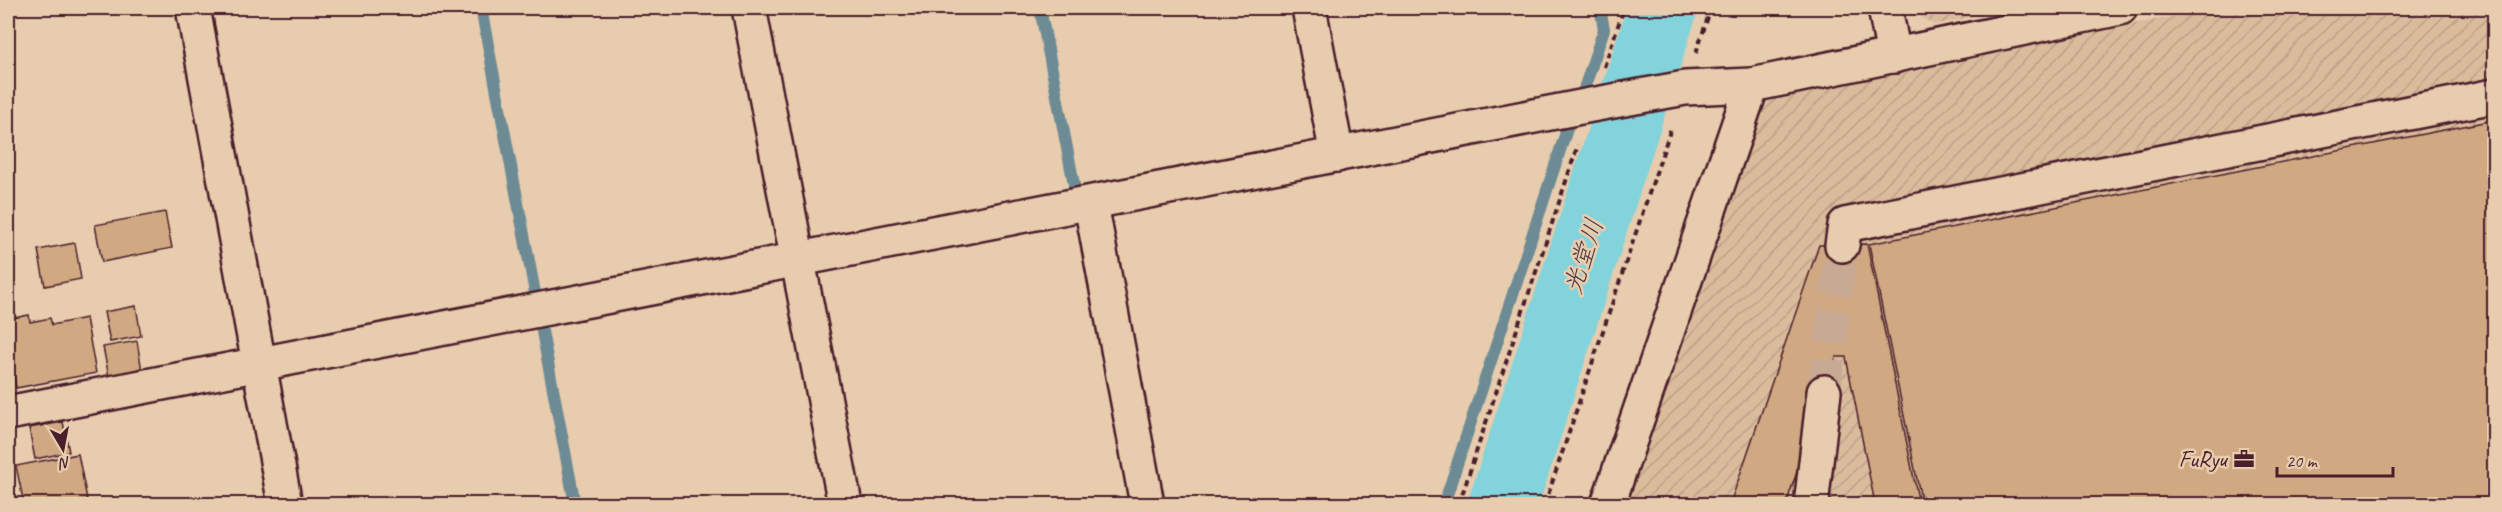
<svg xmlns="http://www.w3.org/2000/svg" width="2502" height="512" font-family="Caveat,'Klee One',sans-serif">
<defs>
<pattern id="industrial-furrows" width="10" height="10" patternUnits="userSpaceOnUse" patternTransform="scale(1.5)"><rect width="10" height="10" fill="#dabb9c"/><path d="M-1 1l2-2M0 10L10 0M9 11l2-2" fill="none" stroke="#bda087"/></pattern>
</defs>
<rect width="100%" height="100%" fill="#e7ccae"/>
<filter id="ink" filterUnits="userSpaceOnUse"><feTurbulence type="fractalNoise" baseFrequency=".0167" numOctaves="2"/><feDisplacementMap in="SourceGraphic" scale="12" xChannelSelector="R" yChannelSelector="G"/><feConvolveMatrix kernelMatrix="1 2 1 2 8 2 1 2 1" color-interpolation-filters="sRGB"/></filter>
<g filter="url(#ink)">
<g fill="url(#industrial-furrows)">
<polygon points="1906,8 2013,8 1934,25"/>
<polygon points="2221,8 2494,8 2494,504 1625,504 1746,126 1780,88"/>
</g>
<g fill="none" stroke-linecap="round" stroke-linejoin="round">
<g stroke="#6c8b95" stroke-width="12">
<polyline points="481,8 536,298"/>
<polyline points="1040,8 1076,195"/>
<polyline points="1582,95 1604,29 1600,8"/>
<polyline points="540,321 575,504"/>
<polyline points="8,494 10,504"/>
<polyline points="1444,504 1568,126"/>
</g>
<polyline stroke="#82d3db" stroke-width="69" points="1503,504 1663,8"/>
</g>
<g fill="#d0a982" stroke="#4a1f2b" stroke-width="1.5">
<polygon points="2494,120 2494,504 1922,504 1869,244"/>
<polygon points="165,212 172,248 102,262 95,225"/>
<polygon points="75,243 81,279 45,286 38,250"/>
<polygon points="1867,244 1919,504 1875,504 1846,357 1836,357 1786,504 1730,504 1819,245"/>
<polygon points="136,306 141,336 110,342 104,312"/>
<polygon points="29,315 30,322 50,318 52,325 86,318 96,373 16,388 8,342 8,319"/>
<polygon points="137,341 142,371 109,377 103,347"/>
<polygon points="63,422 69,452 35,459 29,428"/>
<polygon points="78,454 88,504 24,504 16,466"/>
</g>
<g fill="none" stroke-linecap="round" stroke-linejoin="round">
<polyline stroke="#c8a994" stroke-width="33" stroke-dasharray="33 16" stroke-linecap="butt" points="1824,392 1842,245"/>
<g stroke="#4a1f2b" stroke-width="38">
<g id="minor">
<polyline points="193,8 285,504"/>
<polyline points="749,8 845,504"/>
<polyline points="1309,8 1337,155"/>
<polyline points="1885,8 1894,56"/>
<polyline points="1091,204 1147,504"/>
<polyline points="1842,245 1845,225 2494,96"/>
<polyline points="8,413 1591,105 1685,88 1752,85 2120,8"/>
<polyline points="1608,504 1752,85"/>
<polyline points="1813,504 1812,497 1824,392"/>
</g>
</g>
<g stroke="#4a1f2b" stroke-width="4" stroke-dasharray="6 4.5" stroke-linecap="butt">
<polyline points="1696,53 1711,8"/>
<polyline points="1604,67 1624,8"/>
<polyline points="1459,504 1578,145"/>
<polyline points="1545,504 1671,128"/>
</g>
<use href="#minor" stroke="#e7ccae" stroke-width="33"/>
</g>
</g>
<defs>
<g id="office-bare" transform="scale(1.62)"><path d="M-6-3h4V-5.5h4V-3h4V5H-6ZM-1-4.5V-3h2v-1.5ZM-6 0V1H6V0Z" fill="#4a1f2b" stroke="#e7ccae" stroke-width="2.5" paint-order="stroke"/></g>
</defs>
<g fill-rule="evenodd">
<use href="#office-bare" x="2244" y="459"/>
</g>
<g text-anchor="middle" stroke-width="5" stroke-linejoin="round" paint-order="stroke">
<g font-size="24" fill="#4a1f2b" stroke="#e7ccae" text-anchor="end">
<text x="2227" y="467">FuRyu</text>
</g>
<g font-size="26" font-style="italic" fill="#523a45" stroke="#e7ccae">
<text transform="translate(1583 256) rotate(-72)" y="9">光堂川</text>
</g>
</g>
<rect width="2502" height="512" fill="none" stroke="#e7ccae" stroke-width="30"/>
<rect x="15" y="15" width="2472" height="482" fill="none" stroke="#4a1f2b" stroke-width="2" filter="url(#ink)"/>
<g transform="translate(63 449) rotate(170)" stroke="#e7ccae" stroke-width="4.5" paint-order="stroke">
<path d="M0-4.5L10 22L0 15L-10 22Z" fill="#4a1f2b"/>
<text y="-9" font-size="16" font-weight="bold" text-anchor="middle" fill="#4a1f2b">N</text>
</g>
<path d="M2277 467v9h116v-9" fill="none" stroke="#4a1f2b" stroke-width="3"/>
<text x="2286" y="467" font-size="18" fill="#4a1f2b" stroke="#e7ccae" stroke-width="4.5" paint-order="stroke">20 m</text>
</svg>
